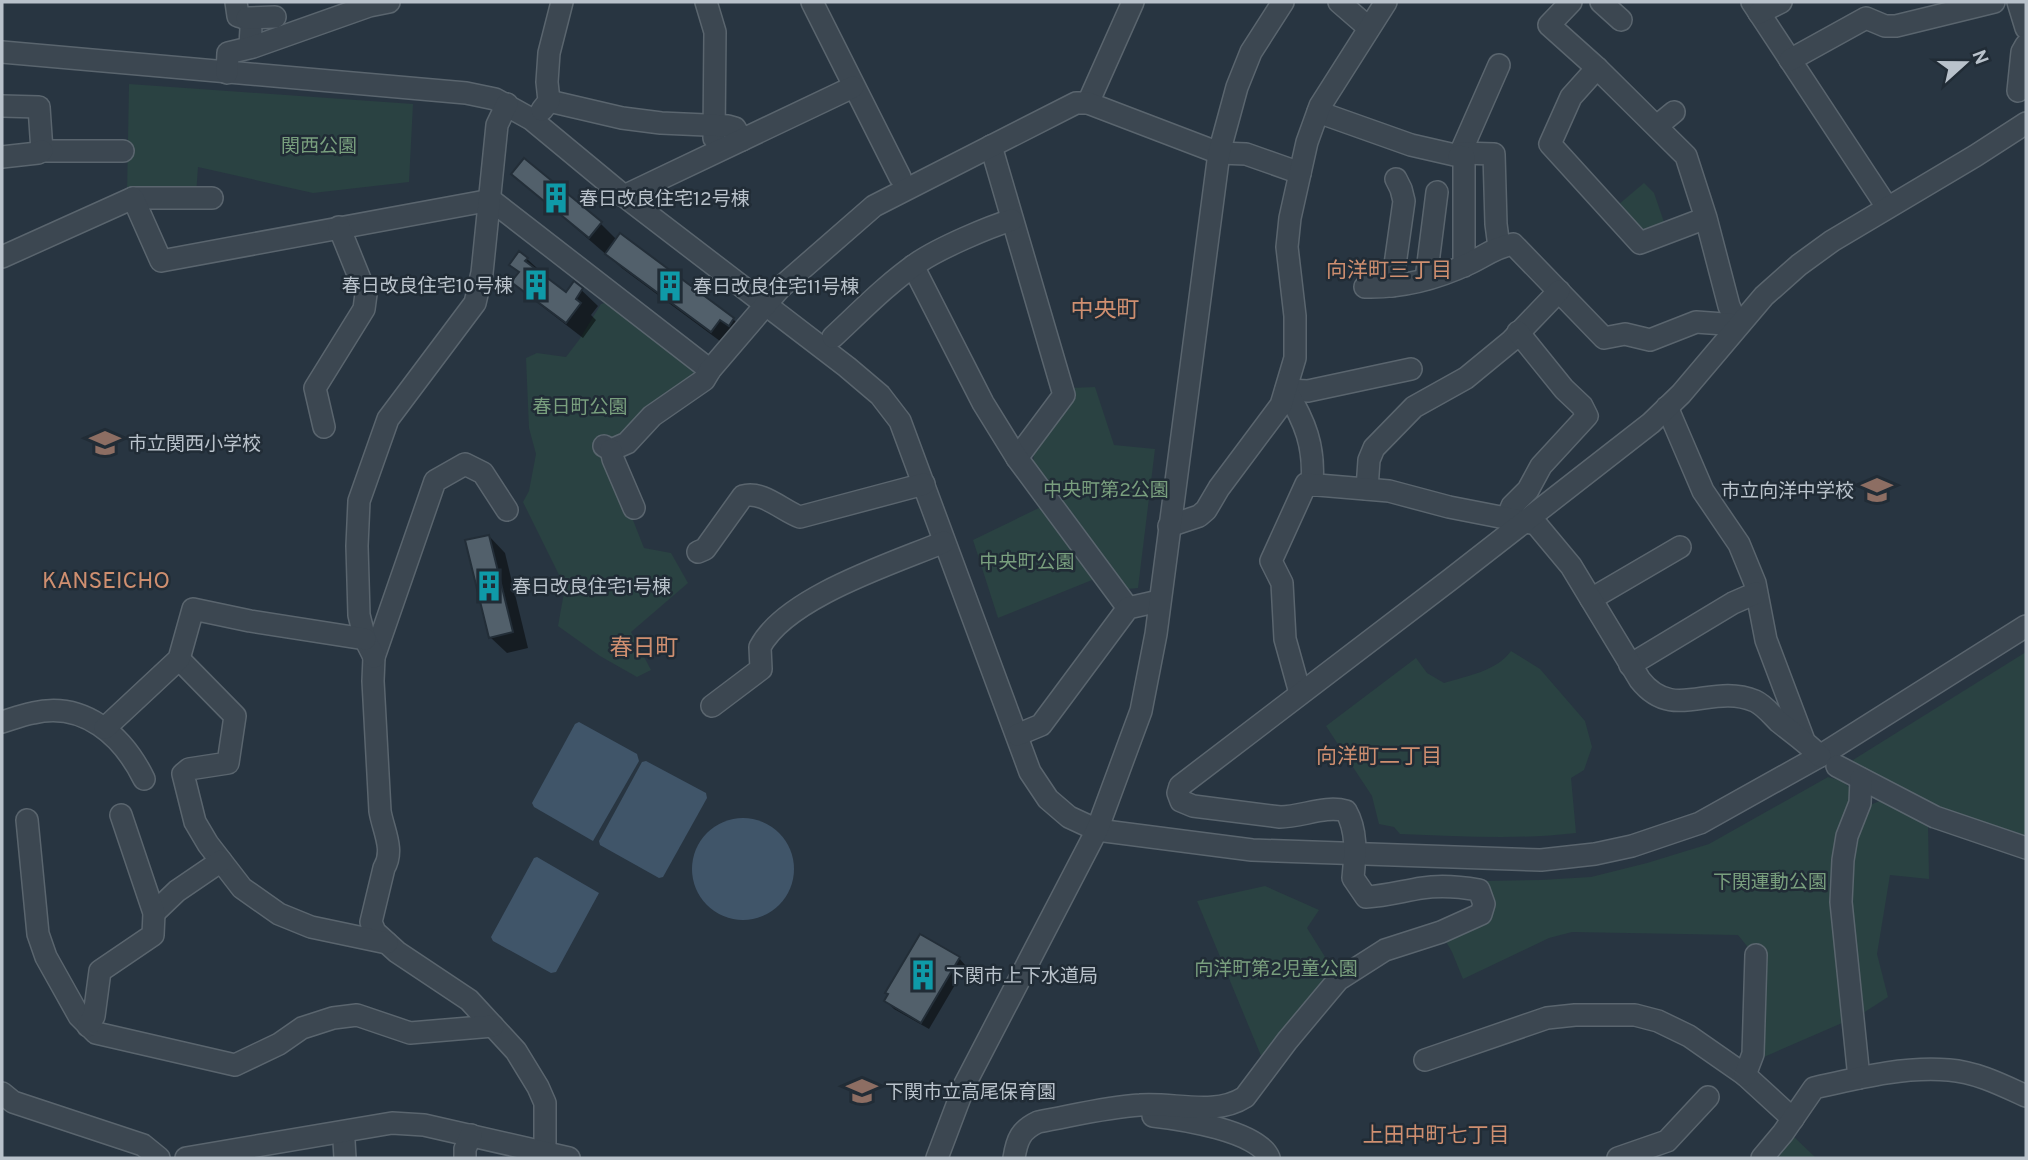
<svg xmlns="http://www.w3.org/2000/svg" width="2028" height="1160" font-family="Overpass,'Noto Sans JP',sans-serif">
<rect width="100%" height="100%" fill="#283541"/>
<g fill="#2a4242">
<polygon points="129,84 413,104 409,182 313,193 198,167 196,196 127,196"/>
<polygon points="1644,183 1654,193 1665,225 1648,231 1636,226 1618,205"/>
<polygon points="612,301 699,370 608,457 644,548 671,553 688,583 631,632 651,670 637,677 600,656 558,626 565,587 523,502 529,491 536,454 529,428 526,358 537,353 566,357 579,340 601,304"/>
<polygon points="1095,387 1114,445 1155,449 1138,588 1127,589 1033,467 1034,448 1075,398 1070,388"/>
<polygon points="1043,506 1097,578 998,618 973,540"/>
<path d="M 1511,651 L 1540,669 L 1585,721 L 1592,747 L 1584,770 L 1571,778 L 1576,833 C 1517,840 1459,836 1400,834 L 1394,827 L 1379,824 L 1372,796 L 1326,726 L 1416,658 L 1427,673 L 1444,683 C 1467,676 1497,671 1511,651 Z"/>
<polygon points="2026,652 2026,839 1955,818 1855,764 1853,760"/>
<polygon points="1828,777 1842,781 1849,787 1851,805 1849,1020 1757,1060 1751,951 1738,935 1572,932 1549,938 1463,979 1452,952 1444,938 1488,915 1486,881 1541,880 1591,877 1647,863 1709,844"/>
<polygon points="1882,800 1928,824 1929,879 1890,875 1877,954 1888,997 1860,1015 1851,890 1853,852 1868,806"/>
<polygon points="1265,886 1319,910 1307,928 1335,973 1264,1063 1197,901"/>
<polygon points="1792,1135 1816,1158 1774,1158"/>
</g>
<g fill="#405569">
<polygon points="579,722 637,754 639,761 593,841 534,807 532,803 575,724"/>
<polygon points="646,761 706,793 707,798 663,877 659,878 600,845 599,841 642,762"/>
<circle cx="743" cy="869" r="51"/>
<polygon points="537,857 599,893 556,972 551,973 493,941 491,937 534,858"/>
</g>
<g fill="#0007">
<polygon points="513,174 600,223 617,240 733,319 749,335 728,347 623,269"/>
<polygon points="527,259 567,295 575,284 598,306 591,315 596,320 583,338 530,297 514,281 520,273 511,264"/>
<polygon points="489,536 505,553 528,648 507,653 490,637"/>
<polygon points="959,958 966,966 929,1029 894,1009 886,1001"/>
</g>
<g fill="#52606b" stroke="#232e38" stroke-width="2">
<polygon points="524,158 602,222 589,238 511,174"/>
<polygon points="620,233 734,318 729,326 720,320 711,332 605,254"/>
<polygon points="519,251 528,258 525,261 566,292 574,281 583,288 576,299 581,303 566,323 511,282 519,272 509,265"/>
<polygon points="489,535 513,632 489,638 465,540"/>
<polygon points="920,934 960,957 921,1023 884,1001 888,994 885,993"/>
</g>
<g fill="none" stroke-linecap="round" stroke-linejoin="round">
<g stroke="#5a656e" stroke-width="24">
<g id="minor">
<path d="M 236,2 L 238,16 C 258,21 248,31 251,47"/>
<polyline points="706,2 715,32 714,138"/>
<polyline points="812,2 900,177"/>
<polyline points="1339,2 1369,28"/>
<polyline points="1571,2 1549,25 1597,68"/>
<polyline points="1601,2 1621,20"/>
<polyline points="1752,2 1887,207"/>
<polyline points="2018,2 2026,28"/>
<polyline points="1759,13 1781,2"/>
<polyline points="247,18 275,17"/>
<polyline points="2,52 466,93 495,99 531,119 624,196 847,367 880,395 900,421 1030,772 1048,799 1069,817 1097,830 1252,850 1541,860 1595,854 1632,846 1700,823 1820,756 2026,626"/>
<polyline points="1790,60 1866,18 1885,26 1896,26 1994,2"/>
<polyline points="227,73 228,53 253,47 369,6 389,2"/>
<polyline points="2018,91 2022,52 2026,45"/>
<polyline points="549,101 622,118 661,123 728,126 735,128 742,140"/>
<polyline points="1088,103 1133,2"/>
<polyline points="2,106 39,107 42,151 123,151"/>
<polyline points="542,110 549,101 547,82 549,53 562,2"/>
<polyline points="1318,112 1411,145 1459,156 1499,65"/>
<polyline points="1657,126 1674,112"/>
<polyline points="991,146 1064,395 1017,458"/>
<polyline points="1461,153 1494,154 1496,224 1499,247"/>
<polyline points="1459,156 1464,157 1464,266"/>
<polyline points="2,157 38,153 42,151"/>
<polyline points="624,196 853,87"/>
<polyline points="133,198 212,198"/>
<polyline points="1706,218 1640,243 1550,144 1571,97 1597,68 1686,156 1706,218 1729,306 1738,325"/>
<polyline points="2,257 133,198 161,261 491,200 710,370"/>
<polyline points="913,266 983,403 1017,458 1128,608"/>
<polyline points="1426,279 1437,192"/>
<polyline points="1392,286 1404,201 1401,189 1396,179"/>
<path d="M 1365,287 C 1400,288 1436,279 1468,264 C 1483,257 1496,247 1513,244 L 1604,338 L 1625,334 L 1650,340 L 1696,322 L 1738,325"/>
<path d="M 833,337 C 861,311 888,283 919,262 C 940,248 988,227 1012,220"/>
<polyline points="1286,390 1308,391 1411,369"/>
<path d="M 1286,390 C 1305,422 1315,446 1312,484"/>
<polyline points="1667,407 1703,491 1739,544 1755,583 1766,640 1803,738"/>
<polyline points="324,427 315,388 364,309 366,294 339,227"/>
<polyline points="604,446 611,450 627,443 652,416 704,380 710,370 780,288 874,206 1076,103 1088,103 1219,153 1246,154 1300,173"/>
<polyline points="611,450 613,459 634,508"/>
<polyline points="1367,489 1369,460 1374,448 1414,407 1466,378 1511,341 1559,291"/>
<path d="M 507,510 L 483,473 L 465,464 L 435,481 L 374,657 L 373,681 L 380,811 C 383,830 395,850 384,868 L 371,922 L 375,932 L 397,952 L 469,1000 L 516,1051 L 538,1087 L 545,1103 L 545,1152"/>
<polyline points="1507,518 1512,506 1528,490 1541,466 1587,416 1582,406 1564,389 1518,332"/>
<polyline points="1169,526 1199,516 1206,510 1219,488 1281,405 1295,358 1295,316 1287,247 1290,218 1307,142 1320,106 1386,2"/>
<path d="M 698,552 L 705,549 L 743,496 C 762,490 783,511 800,517 L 924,484"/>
<polyline points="1591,599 1680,547"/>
<polyline points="374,657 365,639 359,615 357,546 359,501 388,419 475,303 482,273 497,125 507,104"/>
<polyline points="179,659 235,716 228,763 189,769 183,774 195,822 208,844 242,888 279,914 311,927 387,943"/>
<polyline points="1630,665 1733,603 1756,593"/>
<path d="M 1300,693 L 1285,639 L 1282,583 L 1271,561 L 1306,484 L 1389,491 L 1449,507 L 1536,524 L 1571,566 L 1640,680 C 1674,723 1711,682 1755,701 C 1764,705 1772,715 1779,722 C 1794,734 1806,742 1820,756"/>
<path d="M 712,706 L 761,669 L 760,647 C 786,597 894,563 944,542"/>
<path d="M 2,722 C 12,719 22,715 33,713 C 84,701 123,736 144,779"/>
<polyline points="105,728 179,659 193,609 250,621 365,639"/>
<polyline points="1017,735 1041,725 1128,608 1159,601"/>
<polyline points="1837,766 1935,817 2026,848"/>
<polyline points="27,820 38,934 46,957 79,1016 96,1033 235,1065 279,1044 302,1028 333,1018 357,1015 410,1033 493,1026"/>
<polyline points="154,913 177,891 221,861"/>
<polyline points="88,1026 94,1016 100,971 153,935 154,913 121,815"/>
<polyline points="1425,1060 1547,1018 1575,1015 1635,1015 1658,1021 1689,1036 1745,1075 1793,1119"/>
<polyline points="1745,1075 1753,1054 1756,955"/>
<polyline points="1859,1078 1841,902 1843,860 1847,836 1860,803 1861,779"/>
<polyline points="2,1093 13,1102 143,1145 159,1158"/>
<path d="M 1153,1116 C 1180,1119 1259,1131 1269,1158"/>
<polyline points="344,1141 345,1158"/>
<polyline points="186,1158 392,1123 424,1125 569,1158"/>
<polyline points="465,1158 465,1149 471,1135"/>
<polyline points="937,1158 965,1084 1097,830 1141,711 1156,634 1219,153 1237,87 1251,52 1283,2"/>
<path d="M 1014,1158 C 1017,1139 1021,1130 1038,1122 C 1072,1116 1106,1107 1140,1105 C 1174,1102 1214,1117 1245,1097 L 1287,1041 L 1338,980 L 1385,950 L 1441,932 L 1481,914 L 1484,904 L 1479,890 C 1462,887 1440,885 1422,888 C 1403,891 1386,896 1366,897 L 1353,878 C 1355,856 1358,832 1346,811 C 1325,805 1302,817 1280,817 L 1193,806 L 1181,801 L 1178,793 L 1180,786 L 1451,579 L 1651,423 L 1681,394 L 1764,296 L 1799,265 L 1832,241 L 1975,156 L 2026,123"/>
<polyline points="1618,1158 1667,1141 1708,1097"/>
<path d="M 1762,1158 L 1783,1133 L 1814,1088 C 1858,1078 1904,1066 1949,1070 C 1976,1072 2002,1085 2026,1096"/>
</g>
</g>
<use href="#minor" stroke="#3c4751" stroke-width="21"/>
</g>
<defs>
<g id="building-bare" transform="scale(2.415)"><path d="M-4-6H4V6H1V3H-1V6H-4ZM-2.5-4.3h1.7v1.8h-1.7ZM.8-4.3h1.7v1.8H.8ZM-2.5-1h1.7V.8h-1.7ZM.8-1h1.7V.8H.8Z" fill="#0f9aa8" stroke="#212c36" stroke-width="2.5" paint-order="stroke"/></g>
<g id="school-bare" transform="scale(2.415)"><path d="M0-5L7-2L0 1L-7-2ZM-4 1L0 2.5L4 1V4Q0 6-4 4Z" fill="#8d6e63" stroke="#212c36" stroke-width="2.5" paint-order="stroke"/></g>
</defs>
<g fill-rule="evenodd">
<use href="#building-bare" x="556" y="198"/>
<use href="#building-bare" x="536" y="285"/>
<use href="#building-bare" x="670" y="286"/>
<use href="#school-bare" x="105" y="443"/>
<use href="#school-bare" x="1877" y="490"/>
<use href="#building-bare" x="489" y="586"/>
<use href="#building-bare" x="923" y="975"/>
<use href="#school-bare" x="862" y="1091"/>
</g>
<g text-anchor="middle" stroke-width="5" stroke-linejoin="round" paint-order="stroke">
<g font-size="19" fill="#799f7e" stroke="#212c36">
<text x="319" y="152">関西公園</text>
<text x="580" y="413">春日町公園</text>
<text x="1106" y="496">中央町第2公園</text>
<text x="1027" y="568">中央町公園</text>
<text x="1770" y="888">下関運動公園</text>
<text x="1276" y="975">向洋町第2児童公園</text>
</g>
<g font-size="19" fill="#b9c2cb" stroke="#212c36" text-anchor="start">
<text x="579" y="205">春日改良住宅12号棟</text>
<text x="513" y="292" text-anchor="end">春日改良住宅10号棟</text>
<text x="693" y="293">春日改良住宅11号棟</text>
<text x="128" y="450">市立関西小学校</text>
<text x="1854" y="497" text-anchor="end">市立向洋中学校</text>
<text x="512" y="593">春日改良住宅1号棟</text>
<text x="946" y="982">下関市上下水道局</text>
<text x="885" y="1098">下関市立高尾保育園</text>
</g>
<g font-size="21" fill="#cf8f70" stroke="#212c36">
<text x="1389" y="277">向洋町三丁目</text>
<text x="1379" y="763">向洋町二丁目</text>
<text x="1436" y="1142">上田中町七丁目</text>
</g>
<g font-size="23" fill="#cf8f70" stroke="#212c36">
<text x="1105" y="317">中央町</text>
<text x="106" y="588">KANSEICHO</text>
<text x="644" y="655">春日町</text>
</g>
</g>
<rect width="2028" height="1160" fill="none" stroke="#b9c2cb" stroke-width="7"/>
<g transform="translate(1965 63) rotate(69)" stroke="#212c36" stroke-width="5" paint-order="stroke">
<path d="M0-5L12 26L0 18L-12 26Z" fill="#b9c2cb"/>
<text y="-10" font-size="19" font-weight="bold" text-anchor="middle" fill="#b9c2cb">N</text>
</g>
</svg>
